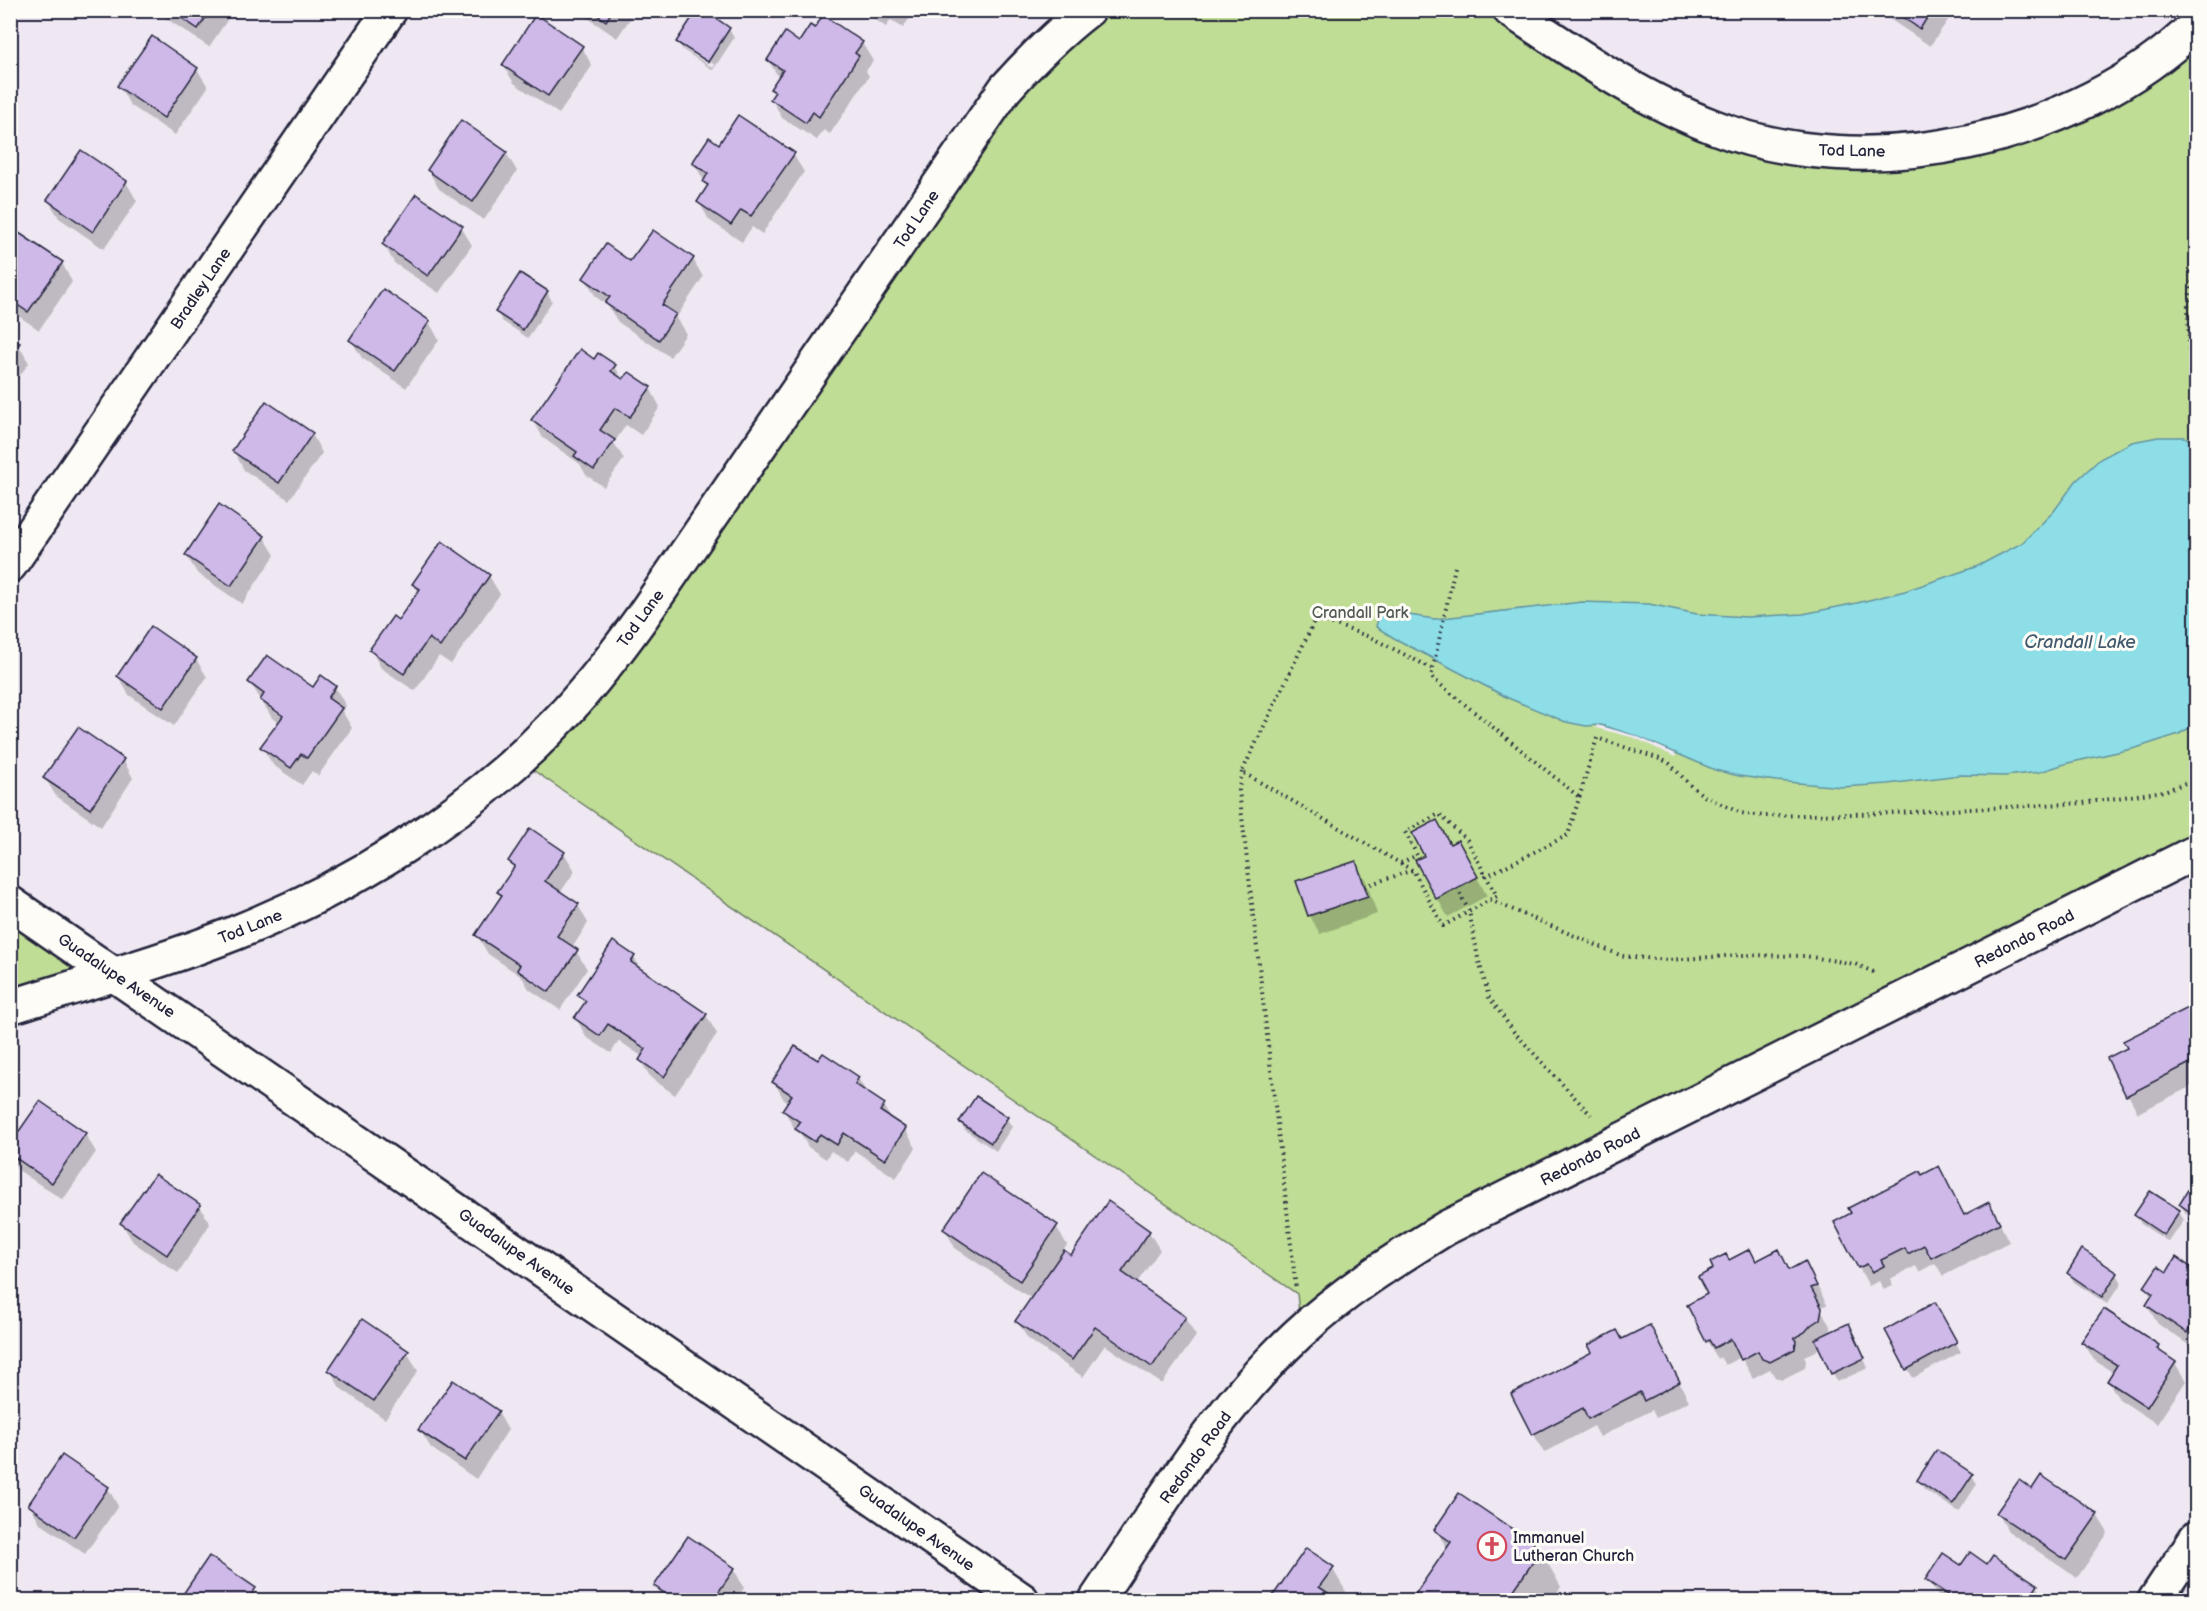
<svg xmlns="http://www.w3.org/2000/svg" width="2207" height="1611" font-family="'Balsamiq Sans',sans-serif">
<rect width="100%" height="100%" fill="#efe8f3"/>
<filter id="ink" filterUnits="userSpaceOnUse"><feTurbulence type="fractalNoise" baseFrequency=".0167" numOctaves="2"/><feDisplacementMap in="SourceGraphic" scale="12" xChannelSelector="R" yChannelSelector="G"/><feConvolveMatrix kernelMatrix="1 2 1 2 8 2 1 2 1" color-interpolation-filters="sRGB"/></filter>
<g filter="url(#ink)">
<g fill="#bfdd95" stroke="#708068" stroke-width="1.5">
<polygon points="1088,11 1510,11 1779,146 2023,127 2196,25 2196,852 1446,1228 1301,1331 1297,1294 517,759 550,730 1005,89"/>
<polygon points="10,903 117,975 11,1007"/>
</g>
<polygon fill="#8ddee6" stroke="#6293a2" stroke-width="1.5" points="2158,437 2185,437 2196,445 2196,724 2179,734 2136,748 2068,763 2040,772 2005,776 1960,775 1888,784 1842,787 1776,781 1739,776 1715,770 1636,736 1601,725 1586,726 1566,722 1508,698 1394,638 1376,627 1379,613 1403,614 1434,619 1582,602 1649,604 1697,614 1747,617 1803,614 1857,603 1905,591 1978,566 2022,543 2054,511 2076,481 2100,459 2132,442"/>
<polygon fill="#efe8f3" points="1597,725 1636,736 1676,754 1675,757 1635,738 1596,728"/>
<g fill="#0003" fill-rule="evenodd">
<polygon points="161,10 234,10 209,47 164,17"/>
<polygon points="576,10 636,10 617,38"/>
<polygon points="861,10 915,10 903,28 891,20 886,27"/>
<polygon points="1876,10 1955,10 1930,46"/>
<path d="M 729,29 L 734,38 L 713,70 L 683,50 L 678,42 ZM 683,44 L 715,65 L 713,68 L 683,48 Z"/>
<polygon points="862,43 873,61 866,71 869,76 830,134 824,130 817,140 782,118 772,99 775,94 772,89 779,78 768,60 799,44"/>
<polygon points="582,47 592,66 559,114 514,83 503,65"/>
<polygon points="197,69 208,87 175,135 130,105 119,86"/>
<polygon points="719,146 793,154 804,172 762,234 752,227 742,242 709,220 699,202 708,188 694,163"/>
<polygon points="506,153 517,171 484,220 439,189 428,170"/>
<polygon points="126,182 137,201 104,249 59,218 48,200"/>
<polygon points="461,227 472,245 439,293 394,263 384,244"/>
<polygon points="10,242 62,263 72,282 39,330 10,310"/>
<polygon points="693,259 703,277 676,318 686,334 670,357 618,322 608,306 596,297 585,278 631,264"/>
<polygon points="547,292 552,301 528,338 502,321 497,312"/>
<polygon points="429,322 439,340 406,388 362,358 351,340"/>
<polygon points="10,339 18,344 29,363 10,389"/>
<polygon points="594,361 615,366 623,381 650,388 660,407 641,435 626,425 614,443 624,459 604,487 586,475 580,464 543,438 533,420"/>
<polygon points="312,434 322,453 289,500 244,470 234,451"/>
<polygon points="264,537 275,555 242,604 197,573 186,555"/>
<polygon points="489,576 500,594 451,664 439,656 415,691 381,668 371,650 399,622 419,593 414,584"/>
<polygon points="196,659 207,677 174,726 129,695 118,676"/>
<path d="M 322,678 L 335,687 L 346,706 L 342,711 L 352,728 L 318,776 L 312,771 L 302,785 L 273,765 L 262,747 L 279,723 L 272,718 L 250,682 L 314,690 ZM 271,705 L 290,719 L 288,721 L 271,709 Z"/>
<polygon points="123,760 133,778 101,827 56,796 45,778"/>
<polygon points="564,853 575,871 560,893 578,905 588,923 572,948 576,951 587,969 560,1010 529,989 522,977 488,954 477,935 502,898 499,892 514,869 509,861"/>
<polygon points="1468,860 1487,896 1448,917 1437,898"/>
<polygon points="1356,863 1366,881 1377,914 1320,934 1310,916 1298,882"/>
<polygon points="634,957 642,972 706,1015 717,1034 675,1095 651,1078 640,1060 643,1057 619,1041 611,1053 586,1037 576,1018 585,1005 578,995"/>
<polygon points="2196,1006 2196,1084 2138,1113 2109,1059 2129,1049 2125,1042"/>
<polygon points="818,1062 858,1078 868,1095 883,1105 892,1121 905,1129 916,1148 896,1178 855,1151 848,1162 831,1151 826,1159 808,1147 799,1131 794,1128 784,1110 789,1103 784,1100 774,1082"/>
<polygon points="976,1098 1007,1119 1012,1127 996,1151 965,1130 960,1122"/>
<polygon points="85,1134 96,1152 63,1200 18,1170 10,1156 10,1147"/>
<polygon points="1939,1168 1964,1216 1999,1222 2009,1242 1943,1276 1935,1263 1919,1272 1916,1266 1890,1279 1893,1285 1884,1290 1879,1281 1869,1286 1859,1268 1922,1176"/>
<polygon points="2196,1180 2196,1229 2180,1204"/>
<polygon points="200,1206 210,1224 178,1273 133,1242 122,1224"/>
<polygon points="2179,1212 2184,1220 2169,1242 2141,1224 2136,1215"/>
<polygon points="1056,1226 1067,1245 1063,1251 1071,1257 1149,1232 1160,1250 1136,1284 1185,1318 1196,1336 1162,1384 1105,1345 1083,1377 1028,1339 1017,1321 1032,1299 955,1248 945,1229"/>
<polygon points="2177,1259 2196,1273 2196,1350 2158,1324 2147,1306 2152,1298 2145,1287 2167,1274"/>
<polygon points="1728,1262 1756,1263 1790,1271 1815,1282 1827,1305 1820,1307 1831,1328 1831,1333 1853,1333 1868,1368 1837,1382 1820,1346 1816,1351 1804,1356 1806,1361 1805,1368 1781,1380 1775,1377 1770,1369 1753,1378 1741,1357 1725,1365 1720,1357 1718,1359 1707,1341 1709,1295"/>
<polygon points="2069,1273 2117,1274 2122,1283 2107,1304 2074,1282"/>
<polygon points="1934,1304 1961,1352 1913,1378 1887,1331"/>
<polygon points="1622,1341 1660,1345 1689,1401 1656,1418 1652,1410 1600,1437 1594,1426 1544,1453 1513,1395"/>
<polygon points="2083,1342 2158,1346 2163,1354 2175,1363 2186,1381 2157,1424 2119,1399 2108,1381 2114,1373 2094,1360"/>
<polygon points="407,1352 418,1371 385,1419 340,1388 330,1370"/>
<polygon points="498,1412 508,1430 476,1479 431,1448 420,1430"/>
<polygon points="1972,1475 1977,1484 1959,1512 1924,1489 1919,1480"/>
<polygon points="108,1488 118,1506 85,1554 40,1523 30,1505"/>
<polygon points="2032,1491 2097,1515 2108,1533 2077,1578 2008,1531 1998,1513"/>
<polygon points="1436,1530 1541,1551 1561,1587 1552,1600 1413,1600 1448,1550"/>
<polygon points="1306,1550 1332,1568 1351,1600 1272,1600"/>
<polygon points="209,1558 254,1589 261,1600 181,1600"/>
<polygon points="1988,1566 2037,1586 2046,1600 1941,1600 1927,1580 1961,1567"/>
<polygon points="734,1569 744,1588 736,1600 664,1600 656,1586"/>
</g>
<g fill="#ceb9e9" stroke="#22223b" stroke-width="1.5">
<polygon points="170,10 211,10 198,29"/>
<polygon points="591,10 613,10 606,21"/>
<polygon points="697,10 704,10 730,28 708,62 676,42"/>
<polygon points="1892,10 1932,10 1920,29"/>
<polygon points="536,14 583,46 548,96 502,65"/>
<polygon points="823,15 863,42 855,53 859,56 819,117 813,112 806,123 770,99 775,92 770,89 783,70 767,60 785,32 799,42 810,25 815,28"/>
<polygon points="152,36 198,68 164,118 117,86"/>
<polygon points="738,115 795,153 751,216 741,210 731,225 697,202 708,185 703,182 708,173 692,163 709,137 719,144"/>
<polygon points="461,120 507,152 473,202 427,170"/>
<polygon points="81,150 127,181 93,232 47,200"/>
<polygon points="416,194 463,226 428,276 382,244"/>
<polygon points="653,230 694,258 662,305 676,314 659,340 605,303 610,297 583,278 606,244 630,261"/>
<polygon points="16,231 63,262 28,312 10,300 10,239"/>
<polygon points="520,273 548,291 523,330 495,312"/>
<polygon points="383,289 430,321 395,371 349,340"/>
<polygon points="10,337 20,343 10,356"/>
<polygon points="580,349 594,359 598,353 616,365 611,371 623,379 629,372 651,387 630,417 615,408 600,430 615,440 594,470 574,456 577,452 531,420"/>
<polygon points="266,401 313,433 279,483 232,451"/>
<polygon points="219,504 265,536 231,586 185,555"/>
<polygon points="442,541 490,575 440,647 429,638 404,674 369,650 393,616 398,620 420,589 412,584"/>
<polygon points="151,626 197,658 163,708 117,676"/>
<polygon points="267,655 313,687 321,675 336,686 328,698 342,708 307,758 301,754 291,768 260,747 283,716 260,700 264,694 248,682"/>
<polygon points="78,727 124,759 90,809 43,778"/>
<polygon points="1437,820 1450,844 1458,840 1478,877 1436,899 1415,860 1424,856 1412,833"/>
<polygon points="530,828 565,852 545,881 579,904 557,936 578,950 549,992 517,970 520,965 475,935 502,895 497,892 515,866 508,861"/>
<polygon points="1356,861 1368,896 1308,916 1296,881"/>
<polygon points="613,941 635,956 631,962 707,1014 664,1077 639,1060 646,1049 608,1024 600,1036 574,1018 586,1001 577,995"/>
<polygon points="2196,1004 2196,1060 2126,1096 2107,1058 2127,1048 2123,1041"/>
<polygon points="795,1046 818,1060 823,1053 859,1077 855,1084 885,1104 880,1111 906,1128 885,1160 844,1133 837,1145 820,1134 815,1142 795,1129 800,1122 782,1110 792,1095 772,1082"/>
<polygon points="976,1096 1008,1117 991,1143 959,1122"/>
<polygon points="40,1101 86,1133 52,1183 10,1154 10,1144"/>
<polygon points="1939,1166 1964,1215 1989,1202 2000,1223 1931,1258 1924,1245 1908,1254 1905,1248 1881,1260 1884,1266 1872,1272 1867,1264 1858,1268 1834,1222 1851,1213 1848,1208 1920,1171 1922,1175"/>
<polygon points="981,1173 1058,1225 1020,1281 943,1229"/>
<polygon points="155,1174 201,1205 167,1255 120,1223"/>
<polygon points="2196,1177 2196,1224 2189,1219 2193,1214 2179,1204"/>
<polygon points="2150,1191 2180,1210 2164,1235 2134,1215"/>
<polygon points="1108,1201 1150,1231 1122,1272 1186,1317 1152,1367 1095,1327 1072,1360 1015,1321 1064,1250 1071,1255"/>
<polygon points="1750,1249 1756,1261 1779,1249 1789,1270 1805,1261 1817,1286 1811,1288 1822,1308 1820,1319 1811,1325 1805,1332 1794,1338 1796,1341 1795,1349 1770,1362 1762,1359 1758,1351 1741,1360 1731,1339 1714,1348 1709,1340 1706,1342 1687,1305 1707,1294 1698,1277 1713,1269 1710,1262 1726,1254 1729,1260"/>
<polygon points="2082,1249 2118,1273 2102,1297 2067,1273"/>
<polygon points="2176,1257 2196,1271 2196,1318 2187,1333 2146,1305 2153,1294 2144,1287 2158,1266 2167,1272"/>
<polygon points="1935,1302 1957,1342 1906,1370 1885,1330"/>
<polygon points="2104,1309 2159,1345 2157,1349 2176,1362 2147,1407 2107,1381 2117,1365 2081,1342"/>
<polygon points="362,1319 409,1351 374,1401 328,1370"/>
<polygon points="1849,1323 1865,1358 1831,1374 1815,1339"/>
<polygon points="1650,1325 1680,1382 1644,1401 1640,1392 1588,1419 1583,1408 1532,1435 1511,1394 1592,1352 1588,1345 1617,1330 1622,1339"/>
<polygon points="453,1380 499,1411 465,1461 418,1430"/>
<polygon points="1937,1450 1973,1474 1953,1504 1917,1480"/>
<polygon points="62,1455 109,1487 74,1537 28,1505"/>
<polygon points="2041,1475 2098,1514 2066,1560 1996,1513 2019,1480 2032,1489"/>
<polygon points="1459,1493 1542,1549 1507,1600 1411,1600 1451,1542 1434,1530"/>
<polygon points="688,1536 735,1568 713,1600 675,1600 654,1586"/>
<polygon points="1306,1548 1334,1567 1319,1587 1339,1600 1270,1600"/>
<polygon points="1970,1552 1987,1564 1993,1555 2038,1585 2028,1600 1956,1600 1925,1580 1943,1553 1961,1565"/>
<polygon points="209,1556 256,1588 247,1600 179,1600"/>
</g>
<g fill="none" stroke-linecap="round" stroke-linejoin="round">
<g stroke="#22223b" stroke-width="38">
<g id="street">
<path d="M 1510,10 C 1576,54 1640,99 1714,127 C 1869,187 2078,140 2196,25"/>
<polyline points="10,565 390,10"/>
<polyline points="10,903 1022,1600"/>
<path d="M 10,1007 C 85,983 162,962 235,933 C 348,888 465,817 550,729 C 584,695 614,656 642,617 L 1005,89 C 1031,60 1057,34 1088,10"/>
<path d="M 1096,1600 C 1158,1508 1216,1410 1298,1334 C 1343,1292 1394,1260 1446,1228 L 2196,852"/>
<polyline points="2155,1600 2196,1538"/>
</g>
</g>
<g stroke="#22223b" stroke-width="4" stroke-dasharray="1.5 4.5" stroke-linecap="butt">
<polyline points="2196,264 2188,306 2189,346 2196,388"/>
<polyline points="1455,567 1431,677 1579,797"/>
<polyline points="1242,772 1239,790 1296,1289"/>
<polyline points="1401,863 1417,855 1405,832 1439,814 1467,840 1486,876"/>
<polyline points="1412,870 1242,772 1316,618 1370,637 1433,669"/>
<polyline points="1365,886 1413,870 1443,926 1497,896 1486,876 1568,835 1597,738 1663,760 1670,764 1690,785 1704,796 1741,813 1763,816 1894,813 2083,803 2164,791 2196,779"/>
<polyline points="1457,888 1469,911 1478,958 1489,997 1514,1032 1591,1115"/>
<polyline points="1490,900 1622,956 1668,960 1740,955 1805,956 1855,964 1876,973"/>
</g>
<use href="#street" stroke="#fdfcf7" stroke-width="33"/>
</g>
</g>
<defs>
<g id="church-ring" transform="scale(1.5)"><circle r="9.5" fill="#fdfcf7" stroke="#d1495b" stroke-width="1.5"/><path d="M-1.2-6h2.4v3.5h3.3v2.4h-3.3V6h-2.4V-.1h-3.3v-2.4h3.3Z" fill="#d1495b"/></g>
</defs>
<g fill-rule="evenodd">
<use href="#church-ring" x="1492" y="1546"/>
</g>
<g text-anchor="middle" stroke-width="6" stroke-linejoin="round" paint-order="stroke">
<g font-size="16" fill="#22223b" stroke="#fdfcf7">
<text transform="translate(1852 150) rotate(1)" y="6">Tod Lane</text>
<text transform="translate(916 219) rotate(-56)" y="6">Tod Lane</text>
<text transform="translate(200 288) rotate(-56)" y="6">Bradley Lane</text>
<text transform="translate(640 618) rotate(-54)" y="6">Tod Lane</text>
<text transform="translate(250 926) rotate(-22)" y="6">Tod Lane</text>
<text transform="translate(2024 938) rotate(-27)" y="6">Redondo Road</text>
<text transform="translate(117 975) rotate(34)" y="6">Guadalupe Avenue</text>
<text transform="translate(1590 1156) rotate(-27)" y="6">Redondo Road</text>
<text transform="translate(517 1251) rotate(35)" y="6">Guadalupe Avenue</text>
<text transform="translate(1195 1457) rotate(-54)" y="6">Redondo Road</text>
<text transform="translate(917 1527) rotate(35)" y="6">Guadalupe Avenue</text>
</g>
<g font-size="16" fill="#515a56" stroke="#fdfcf7">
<text x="1360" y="618">Crandall Park</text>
</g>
<g font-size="16" fill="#22223b" stroke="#fdfcf7" text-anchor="start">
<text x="1513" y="1543">Immanuel<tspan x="1513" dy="18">Lutheran Church</tspan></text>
</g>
<g font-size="18" font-style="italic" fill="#425a6e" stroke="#fdfcf7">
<text x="2080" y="648">Crandall Lake</text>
</g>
</g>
<rect width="2207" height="1611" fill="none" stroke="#fdfcf7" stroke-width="36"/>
<rect x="18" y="18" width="2171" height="1575" fill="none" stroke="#22223b" stroke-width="2" filter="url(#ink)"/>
</svg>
